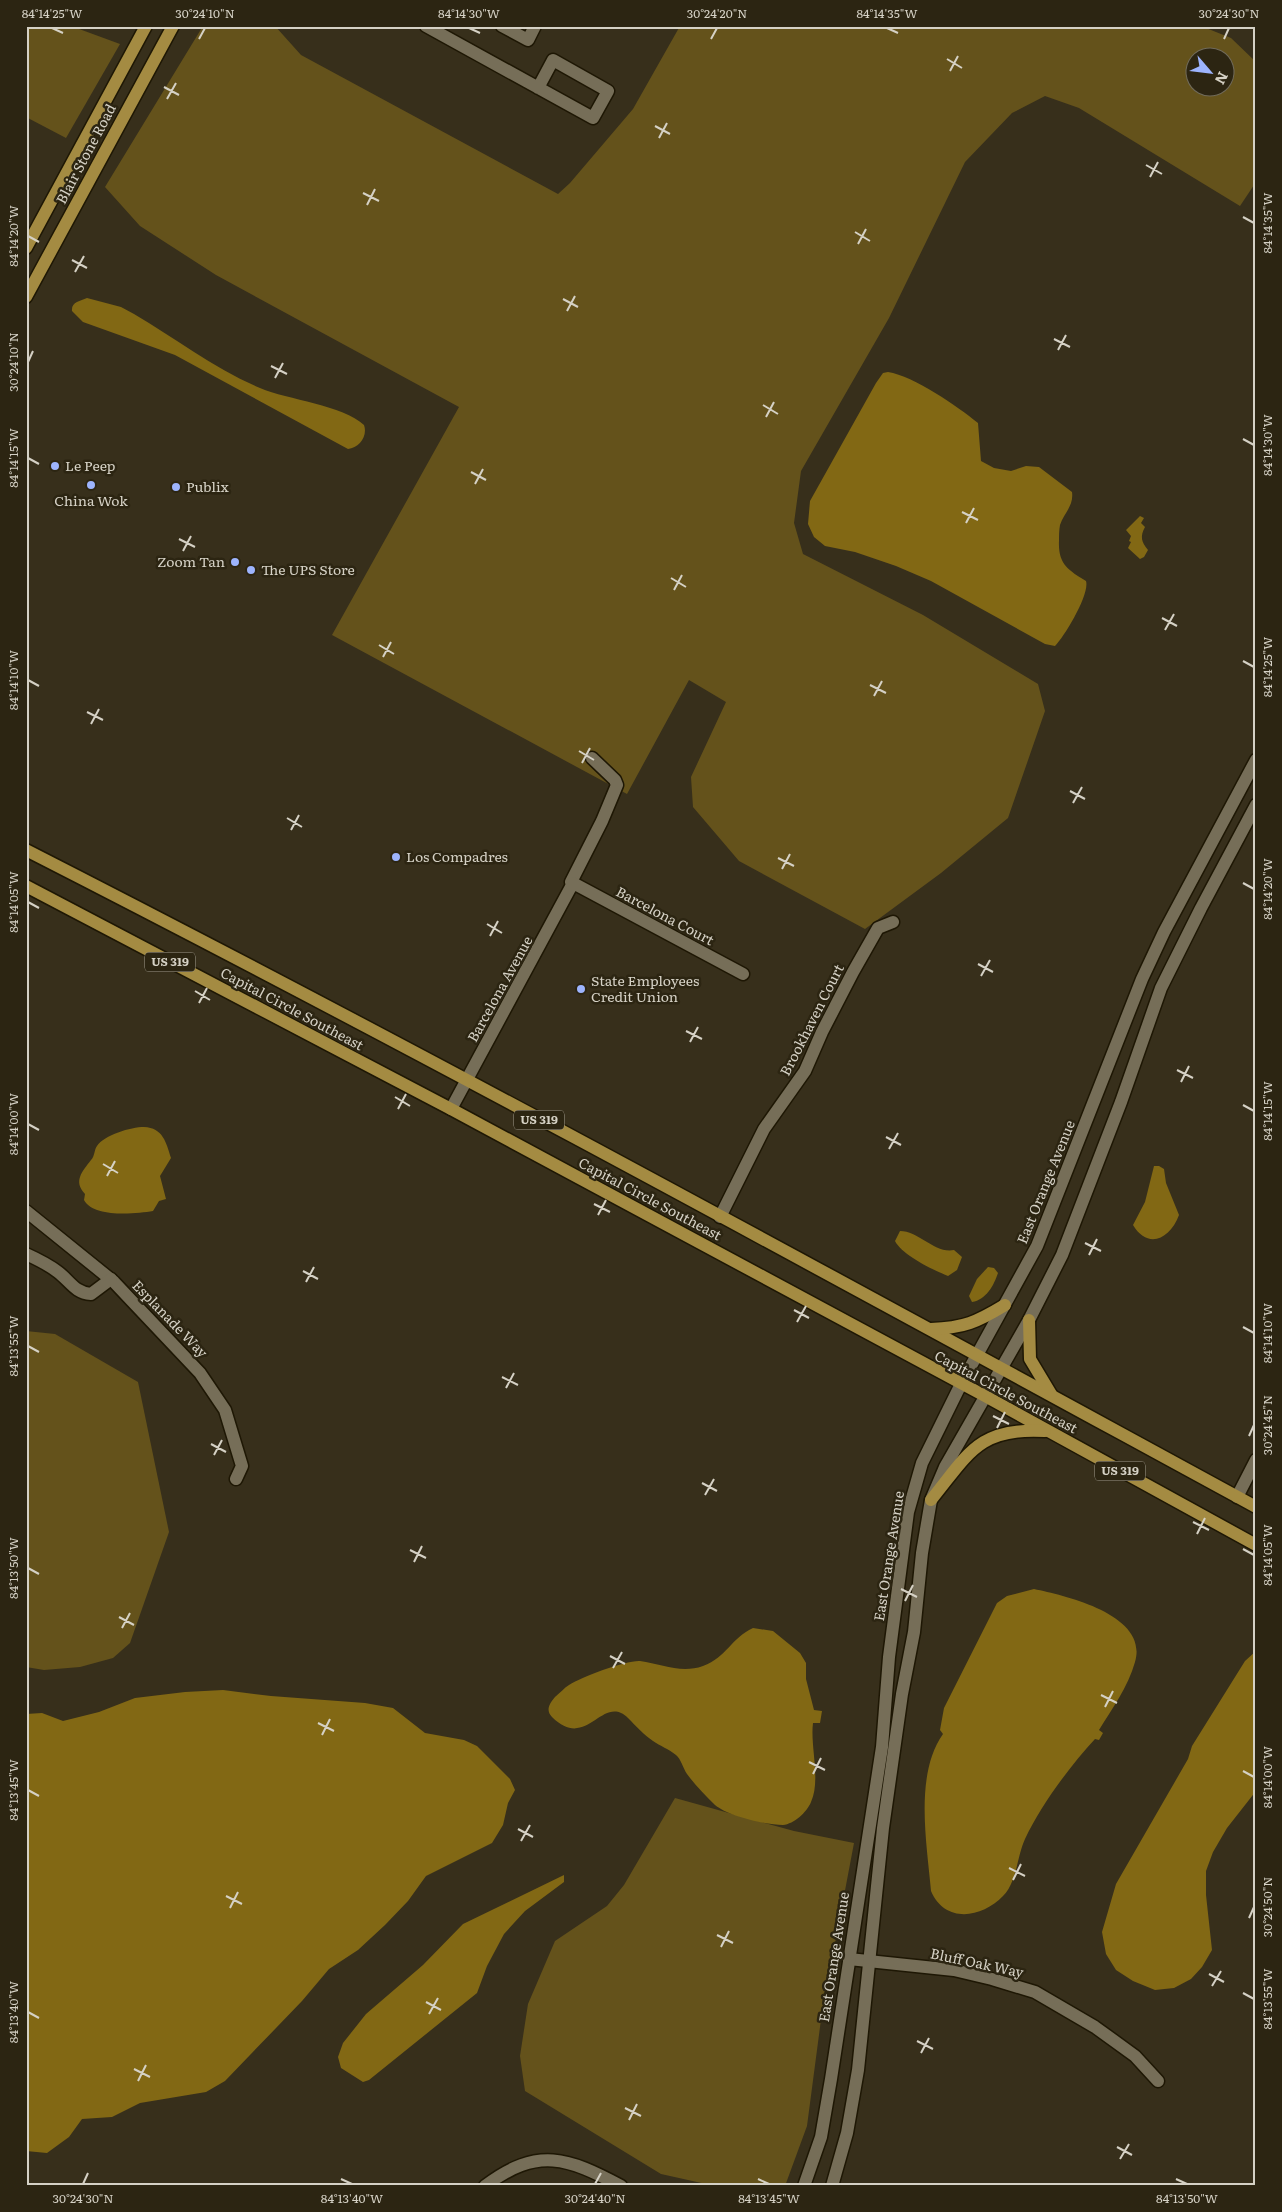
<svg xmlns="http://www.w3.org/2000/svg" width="1282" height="2212" font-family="Literata,serif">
<rect width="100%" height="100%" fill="#372f1b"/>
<g fill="#64521b" fill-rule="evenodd">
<polygon points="26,26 71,26 120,44 66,138 26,117"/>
<path d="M 203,26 L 275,26 L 301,55 L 558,194 L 570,183 L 633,109 L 680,26 L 1201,26 L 1231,38 L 1256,62 L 1256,182 L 1240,206 L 1079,108 L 1045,96 L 1012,113 L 965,162 L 889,318 L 801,471 L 794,523 L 803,554 L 923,615 L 1038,684 L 1045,711 L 1008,818 L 941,873 L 865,929 L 739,861 L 693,807 L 691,777 L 726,702 L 689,680 L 627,794 L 332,635 L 459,407 L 216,275 L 140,226 L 105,187 ZM 1194,58 L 1224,58 L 1224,88 L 1194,88 Z"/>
<polygon points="26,1331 55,1334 138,1382 169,1532 130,1643 113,1658 80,1667 44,1670 26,1667"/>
<polygon points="675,1798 794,1831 854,1843 822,2012 807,2126 785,2186 715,2186 661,2174 525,2091 520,2056 528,2004 555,1941 607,1906 624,1885"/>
</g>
<g fill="#826814">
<path d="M 87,298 L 121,307 L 134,314 C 175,338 215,369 260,388 C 288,400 343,405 364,425 C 368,436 359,448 348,449 L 175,355 L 83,322 L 72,311 C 71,302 80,301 87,298 Z"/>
<path d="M 888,372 C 914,376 957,406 978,423 L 981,461 L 994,468 L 1011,471 L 1026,466 L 1039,467 L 1072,492 C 1074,506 1064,513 1060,525 C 1059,530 1059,536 1059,541 C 1058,564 1068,570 1086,581 C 1090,594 1065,636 1055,646 L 1045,644 L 931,581 L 896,566 L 855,552 L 825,546 L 814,537 L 808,524 L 810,501 L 876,383 L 883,373 Z"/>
<path d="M 1140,516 L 1144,518 L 1141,523 L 1145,527 C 1140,536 1141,542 1148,550 L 1144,557 L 1140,559 L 1128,548 L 1131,542 L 1129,541 L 1131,536 L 1126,530 Z"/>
<path d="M 144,1127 C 163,1128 166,1142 171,1158 L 160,1176 L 166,1199 L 159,1201 L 153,1211 C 135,1214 94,1218 84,1200 L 85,1194 C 73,1181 82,1172 91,1160 C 95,1156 94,1150 97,1146 C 104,1135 131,1127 144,1127 Z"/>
<path d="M 1154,1166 L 1159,1166 L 1164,1169 L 1166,1183 L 1179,1215 C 1170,1239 1148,1250 1133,1225 L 1145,1202 Z"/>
<path d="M 900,1231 C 919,1231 935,1254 954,1250 L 962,1257 L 957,1270 L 948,1276 C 933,1270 902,1255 895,1241 Z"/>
<path d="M 988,1267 L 994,1268 L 998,1273 C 994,1285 986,1300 972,1302 L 969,1296 L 977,1279 Z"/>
<path d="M 1034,1589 C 1067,1596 1149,1615 1135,1662 C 1128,1687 1112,1709 1099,1730 L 1103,1733 L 1099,1740 L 1095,1739 C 1070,1766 1041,1805 1025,1839 C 1017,1856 1017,1882 1003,1896 C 982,1918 945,1924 931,1891 C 927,1844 914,1775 943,1734 L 940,1730 L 944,1708 L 997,1603 L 1007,1596 Z"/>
<path d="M 753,1628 L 773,1631 L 800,1653 L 806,1663 L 806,1679 L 814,1710 L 822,1711 L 820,1723 L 813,1723 C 810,1746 821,1780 811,1802 C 807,1812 794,1824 783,1825 C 766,1825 728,1816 715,1805 C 705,1795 695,1785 687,1774 C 683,1768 681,1759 676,1755 C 669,1749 660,1746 653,1741 C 644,1735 636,1726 628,1718 C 602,1693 587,1752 552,1717 C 545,1710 550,1703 555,1697 C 560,1693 564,1688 569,1685 C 581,1677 627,1660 640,1661 C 662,1664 681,1674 703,1666 C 727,1657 731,1638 753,1628 Z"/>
<polygon points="1256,1651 1256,1791 1227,1828 1213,1852 1206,1871 1206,1895 1212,1950 1202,1967 1191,1979 1174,1988 1155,1990 1133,1981 1116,1970 1106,1954 1102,1932 1116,1884 1188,1759 1192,1746 1245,1661"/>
<polygon points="223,1690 271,1696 365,1703 393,1708 425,1733 464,1740 477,1746 510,1779 515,1790 508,1803 503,1825 492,1843 426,1876 408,1901 385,1925 358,1950 329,1969 302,2001 225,2081 206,2092 140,2103 112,2117 82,2119 69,2137 47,2153 26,2151 26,1714 42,1713 63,1721 99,1712 135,1698 185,1692"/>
<polygon points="564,1875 564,1882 525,1911 504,1934 487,1966 477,1993 369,2080 363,2082 341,2068 338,2057 343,2043 366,2014 423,1965 463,1924"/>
</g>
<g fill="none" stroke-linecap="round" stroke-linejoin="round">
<g stroke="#1e1704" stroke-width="15">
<g id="minor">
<polyline points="426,26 593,118 608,91 553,60 538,88"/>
<polyline points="502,26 528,40 535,26"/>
<polyline points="571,882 602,821 617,785 615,780 592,758"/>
<polyline points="451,1109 573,883 743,974"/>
<polyline points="26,1211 114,1282 200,1373 225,1410 242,1466 236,1479"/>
<polyline points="720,1217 764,1129 805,1071 822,1032 853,972 878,928 893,922"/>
<path d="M 26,1254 C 37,1259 49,1265 58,1272 C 70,1281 75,1293 91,1294 L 111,1279"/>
<polyline points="1237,1497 1256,1460"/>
<polyline points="849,1959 954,1970 992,1979 1035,1992 1095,2027 1135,2056 1158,2081"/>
<path d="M 485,2186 C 538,2146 568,2158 621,2186"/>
<polyline points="804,2186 821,2137 831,2079 882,1747 889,1657 908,1512 922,1463 961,1384 1037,1246 1142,979 1164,932 1256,760"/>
<polyline points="832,2186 847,2133 858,2070 883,1828 902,1694 914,1632 922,1553 931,1500 945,1467 1029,1320 1062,1255 1121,1102 1161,988 1201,908 1256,805"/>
</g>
</g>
<g stroke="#1e1704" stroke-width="15">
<g id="major">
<polyline points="26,248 146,26"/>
<polyline points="26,297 173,26"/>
<path d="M 26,850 C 440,1061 848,1285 1256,1507"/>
<polyline points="26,886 451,1109 985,1396 1256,1545"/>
<polyline points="1029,1320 1030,1359 1051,1394"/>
<path d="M 931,1329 C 964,1328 977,1322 1005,1305"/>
<path d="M 931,1500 C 969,1453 979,1427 1045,1431"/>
</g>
</g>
<use href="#minor" stroke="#766e58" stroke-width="12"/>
<use href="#major" stroke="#a48b42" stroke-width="12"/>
</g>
<path fill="none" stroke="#d5d1c5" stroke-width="2" d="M 52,28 L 63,33M 469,28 L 480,33M 887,28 L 898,33M 199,39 L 205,28M 711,39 L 717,28M 1224,39 L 1229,28M 947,59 L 962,68M 950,71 L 958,56M 164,87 L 179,95M 167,99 L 176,83M 655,126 L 670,134M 659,138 L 667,123M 1146,165 L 1162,174M 1150,177 L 1158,162M 363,193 L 379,201M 367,205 L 375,189M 1243,217 L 1254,223M 855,232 L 870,241M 28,236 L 39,242M 858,244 L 866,229M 72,260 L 87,268M 75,272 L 84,256M 563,299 L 578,307M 567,311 L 575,296M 1054,339 L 1070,347M 1058,350 L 1066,335M 28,362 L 33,351M 271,366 L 287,374M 275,378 L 283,363M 763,405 L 778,414M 766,417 L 774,402M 1243,439 L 1254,445M 28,458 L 39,464M 471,472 L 486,480M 475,484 L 483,469M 962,512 L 978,520M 966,523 L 974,508M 179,539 L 195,547M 183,551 L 191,536M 671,578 L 686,587M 674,590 L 682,575M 1162,618 L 1177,626M 1165,630 L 1174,614M 379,645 L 394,654M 383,657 L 391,642M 1243,661 L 1254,667M 28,680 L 39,686M 870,685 L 886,693M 874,696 L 882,681M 87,712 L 103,720M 91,724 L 99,709M 579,751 L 594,760M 582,763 L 590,748M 1070,791 L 1085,799M 1073,803 L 1082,787M 287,818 L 302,827M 291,830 L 299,815M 778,858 L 794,866M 782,869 L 790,854M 1243,883 L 1254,889M 28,902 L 39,908M 487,924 L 502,933M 490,936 L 498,921M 978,964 L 993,972M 981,976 L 990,960M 195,991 L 210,1000M 199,1003 L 207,988M 686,1031 L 702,1039M 690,1042 L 698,1027M 1177,1070 L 1193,1078M 1181,1082 L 1189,1066M 395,1097 L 410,1106M 1243,1105 L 1254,1111M 398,1109 L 406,1094M 28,1124 L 39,1130M 886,1137 L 901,1145M 889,1149 L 898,1133M 103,1164 L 118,1173M 107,1176 L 115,1161M 594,1204 L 610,1212M 598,1215 L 606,1200M 1085,1243 L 1101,1251M 1089,1255 L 1097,1239M 303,1271 L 318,1279M 306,1282 L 314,1267M 794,1310 L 809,1318M 797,1322 L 806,1306M 1243,1327 L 1254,1333M 28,1346 L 39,1352M 502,1377 L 518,1385M 506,1388 L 514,1373M 993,1416 L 1009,1424M 997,1428 L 1005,1412M 1249,1436 L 1254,1425M 211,1444 L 226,1452M 214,1455 L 222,1440M 702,1483 L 717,1491M 705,1495 L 714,1479M 1193,1522 L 1209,1530M 1197,1534 L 1205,1518M 1243,1549 L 1254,1555M 410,1550 L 426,1558M 414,1562 L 422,1546M 28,1568 L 39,1574M 901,1589 L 917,1597M 905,1601 L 913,1585M 119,1617 L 134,1625M 122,1628 L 130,1613M 610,1656 L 625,1664M 613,1668 L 622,1652M 1101,1695 L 1117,1703M 1105,1707 L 1113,1691M 318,1723 L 334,1731M 322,1735 L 330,1719M 809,1762 L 825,1770M 1243,1771 L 1254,1777M 813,1774 L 821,1758M 28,1790 L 39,1796M 518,1829 L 533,1837M 521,1841 L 530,1825M 1009,1868 L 1025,1876M 1013,1880 L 1021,1864M 226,1896 L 242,1904M 230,1908 L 238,1892M 1249,1918 L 1254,1907M 717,1935 L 733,1943M 721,1947 L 729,1931M 1209,1974 L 1224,1982M 1212,1986 L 1221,1971M 1243,1993 L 1254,1999M 426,2002 L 441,2010M 28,2012 L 39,2018M 429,2014 L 438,1998M 917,2041 L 933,2049M 921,2053 L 929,2038M 134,2069 L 150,2077M 138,2081 L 146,2065M 625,2108 L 641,2116M 629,2120 L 637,2104M 1117,2147 L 1132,2155M 1120,2159 L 1129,2144M 341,2179 L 352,2184M 758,2179 L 769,2184M 1176,2179 L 1187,2184M 83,2184 L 88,2173M 595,2184 L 601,2173"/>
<g fill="#9db4fd" stroke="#2c2512" stroke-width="2">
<circle cx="55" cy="466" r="5"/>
<circle cx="91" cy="485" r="5"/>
<circle cx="176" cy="487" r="5"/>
<circle cx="235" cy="562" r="5"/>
<circle cx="251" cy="570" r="5"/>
<circle cx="396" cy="857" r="5"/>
<circle cx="581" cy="989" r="5"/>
</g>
<g text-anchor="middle" stroke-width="5" stroke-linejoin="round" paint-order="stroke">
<g fill="#2c2512" stroke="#a29d8f" stroke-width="1">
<rect x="145" y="952.5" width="50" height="19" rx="4"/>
<rect x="514" y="1110.5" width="50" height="19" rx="4"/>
<rect x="1095" y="1461.5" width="50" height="19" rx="4"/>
</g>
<g font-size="12" font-weight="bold" fill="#d5d1c5">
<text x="170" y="966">US 319</text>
<text x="539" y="1124">US 319</text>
<text x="1120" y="1475">US 319</text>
</g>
<g font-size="14" fill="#d5d1c5" stroke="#2c2512">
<text transform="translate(86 154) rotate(-62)" y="5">Blair Stone Road</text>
<text transform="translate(665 916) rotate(28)" y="5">Barcelona Court</text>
<text transform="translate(500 989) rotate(-61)" y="5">Barcelona Avenue</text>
<text transform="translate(292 1009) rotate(28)" y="5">Capital Circle Southeast</text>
<text transform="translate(812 1020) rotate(-63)" y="5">Brookhaven Court</text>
<text transform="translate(1046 1182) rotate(-68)" y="5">East Orange Avenue</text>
<text transform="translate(650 1199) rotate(28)" y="5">Capital Circle Southeast</text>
<text transform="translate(170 1319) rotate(46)" y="5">Esplanade Way</text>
<text transform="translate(1006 1392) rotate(28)" y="5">Capital Circle Southeast</text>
<text transform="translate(889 1556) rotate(-81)" y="5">East Orange Avenue</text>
<text transform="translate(834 1957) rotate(-81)" y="5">East Orange Avenue</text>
<text transform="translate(977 1963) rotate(12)" y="5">Bluff Oak Way</text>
</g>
<g font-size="14" fill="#d5d1c5" stroke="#2c2512" text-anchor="start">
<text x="65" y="471">Le Peep</text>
<text x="186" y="492">Publix</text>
<text x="91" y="506" text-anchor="middle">China Wok</text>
<text x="225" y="567" text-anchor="end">Zoom Tan</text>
<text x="261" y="575">The UPS Store</text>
<text x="406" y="862">Los Compadres</text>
<text x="591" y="986">State Employees<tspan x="591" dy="16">Credit Union</tspan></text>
</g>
</g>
<rect width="1282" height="2212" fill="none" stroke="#2c2512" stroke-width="55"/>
<g transform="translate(1210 72) rotate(118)"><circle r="24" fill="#2c2512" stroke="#706a5a"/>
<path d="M0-4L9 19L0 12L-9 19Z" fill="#9db4fd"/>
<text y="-8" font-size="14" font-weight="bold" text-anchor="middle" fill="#d5d1c5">N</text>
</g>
<rect x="28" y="28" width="1226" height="2156" fill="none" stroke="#d5d1c5" stroke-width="2"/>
<g font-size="12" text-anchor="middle" fill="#d5d1c5">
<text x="52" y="18">84°14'25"W</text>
<text x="205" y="18">30°24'10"N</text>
<text x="469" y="18">84°14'30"W</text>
<text x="717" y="18">30°24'20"N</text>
<text x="887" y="18">84°14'35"W</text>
<text x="1229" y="18">30°24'30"N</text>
<text transform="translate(1268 223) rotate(-90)" y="4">84°14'35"W</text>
<text transform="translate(14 236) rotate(-90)" y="4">84°14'20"W</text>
<text transform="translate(14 362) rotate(-90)" y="4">30°24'10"N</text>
<text transform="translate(1268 445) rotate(-90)" y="4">84°14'30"W</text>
<text transform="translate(14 458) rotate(-90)" y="4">84°14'15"W</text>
<text transform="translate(1268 667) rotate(-90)" y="4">84°14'25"W</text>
<text transform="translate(14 680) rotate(-90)" y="4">84°14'10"W</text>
<text transform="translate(1268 889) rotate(-90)" y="4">84°14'20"W</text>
<text transform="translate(14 902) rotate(-90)" y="4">84°14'05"W</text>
<text transform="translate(1268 1111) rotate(-90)" y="4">84°14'15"W</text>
<text transform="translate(14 1124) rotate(-90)" y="4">84°14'00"W</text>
<text transform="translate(1268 1333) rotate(-90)" y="4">84°14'10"W</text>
<text transform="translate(14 1346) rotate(-90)" y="4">84°13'55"W</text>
<text transform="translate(1268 1425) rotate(-90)" y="4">30°24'45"N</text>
<text transform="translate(1268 1555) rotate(-90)" y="4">84°14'05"W</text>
<text transform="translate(14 1568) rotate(-90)" y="4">84°13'50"W</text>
<text transform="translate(1268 1777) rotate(-90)" y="4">84°14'00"W</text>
<text transform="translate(14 1790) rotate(-90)" y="4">84°13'45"W</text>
<text transform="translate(1268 1907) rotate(-90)" y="4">30°24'50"N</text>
<text transform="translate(1268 1999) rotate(-90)" y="4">84°13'55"W</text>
<text transform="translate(14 2012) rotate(-90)" y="4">84°13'40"W</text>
<text x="83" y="2203">30°24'30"N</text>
<text x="352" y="2203">84°13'40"W</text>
<text x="595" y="2203">30°24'40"N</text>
<text x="769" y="2203">84°13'45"W</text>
<text x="1187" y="2203">84°13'50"W</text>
</g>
</svg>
